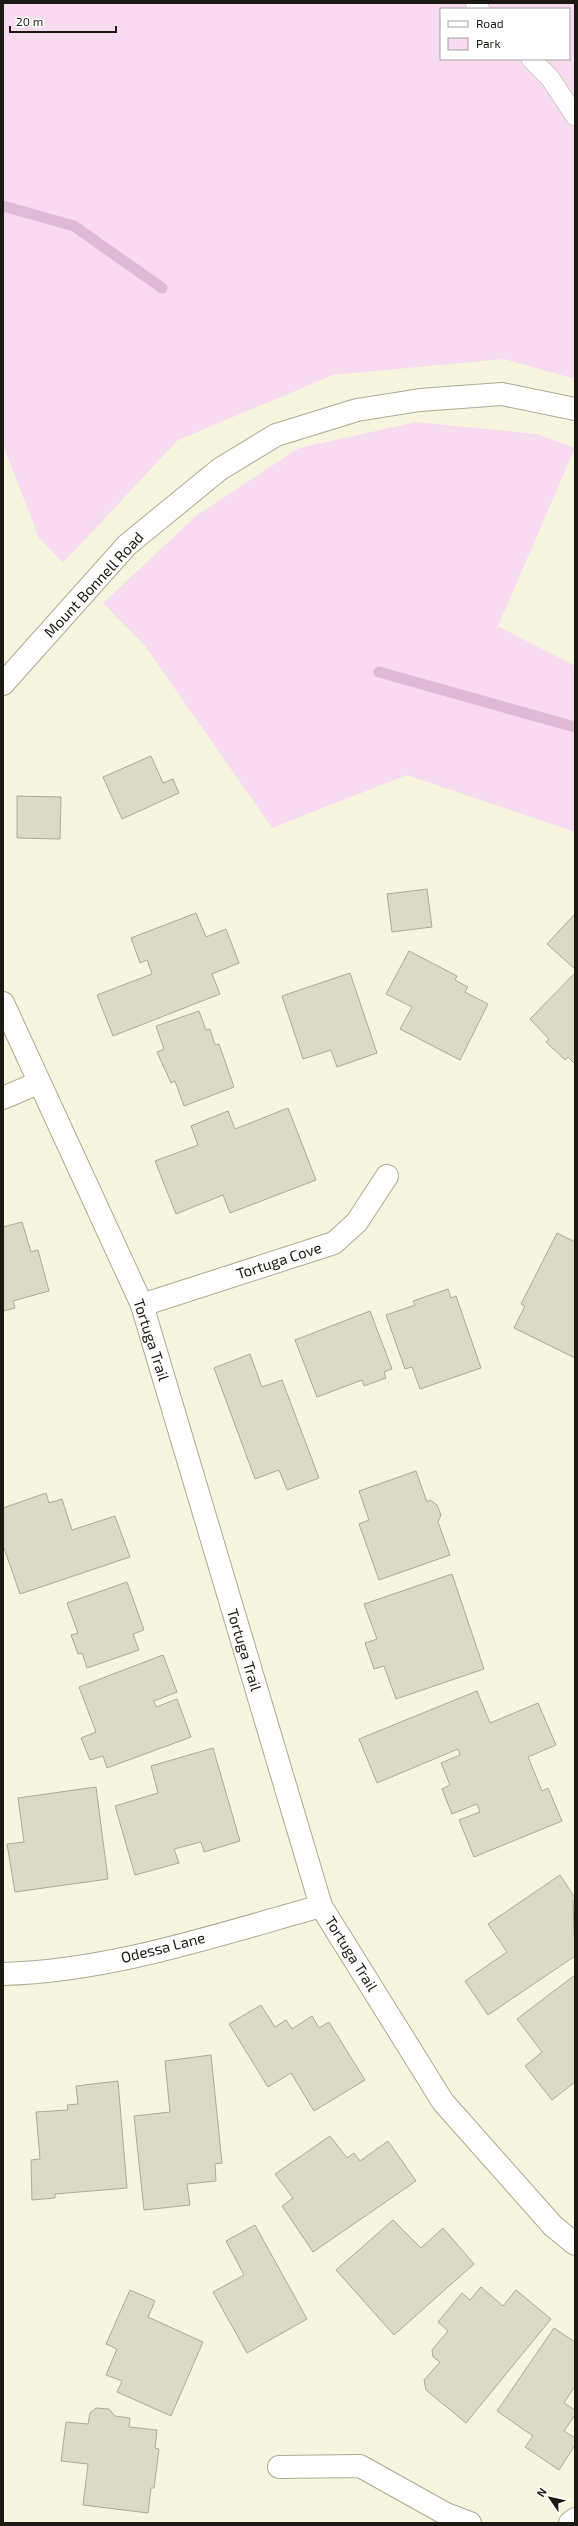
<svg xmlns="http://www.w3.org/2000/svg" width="578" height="2526" font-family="'Exo 2',sans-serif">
<rect width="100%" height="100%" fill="#f6f6df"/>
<g fill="#f8dbf0" fill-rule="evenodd">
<path d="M 3,3 L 575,3 L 575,379 L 504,359 L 333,375 L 178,440 L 63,563 L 39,538 L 3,445 ZM 441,9 L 569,9 L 569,59 L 441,59 Z"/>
<polygon points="416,422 537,434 575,448 498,626 575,666 575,832 407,775 272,828 145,646 103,603 197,515 299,448"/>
</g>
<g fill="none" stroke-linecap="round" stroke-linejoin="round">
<g stroke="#e0b9d6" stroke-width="11">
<polyline points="3,206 74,226 162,288"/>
<polyline points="379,672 575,727"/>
</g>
</g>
<g fill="#dbdac4" stroke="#abab95">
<polygon points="151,756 163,783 173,779 179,793 122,819 103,777"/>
<polygon points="17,796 61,797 60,839 17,838"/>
<polygon points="427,889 432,927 392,932 387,894"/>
<polygon points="196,913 206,937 226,929 239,963 212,974 220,994 113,1036 97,995 152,974 147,960 140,963 131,938"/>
<polygon points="574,915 575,916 575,969 547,944"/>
<polygon points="409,951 457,976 455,980 468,987 465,992 488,1004 460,1060 400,1029 412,1007 386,994"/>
<polygon points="350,973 377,1053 337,1067 331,1050 303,1059 282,996"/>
<polygon points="575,973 575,1064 568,1057 565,1060 546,1042 549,1039 530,1019"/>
<polygon points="199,1011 206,1030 210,1029 215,1045 219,1044 234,1087 184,1106 175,1081 171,1083 157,1052 164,1049 156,1026"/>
<polygon points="288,1108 316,1180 230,1213 223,1195 176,1214 155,1161 198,1145 191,1126 228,1111 235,1129"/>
<polygon points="22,1222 31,1252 38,1250 49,1291 13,1301 15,1308 3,1311 3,1227"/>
<polygon points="557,1233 575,1242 575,1358 514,1328 525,1306 521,1304"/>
<polygon points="448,1289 451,1298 456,1296 481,1368 420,1389 412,1367 405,1369 386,1315 415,1305 413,1301"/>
<polygon points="370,1311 392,1369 384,1372 386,1378 364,1386 362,1380 317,1397 295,1340"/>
<polygon points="250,1354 262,1387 282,1380 319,1478 287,1490 279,1470 255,1479 214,1368"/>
<polygon points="416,1471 427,1502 430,1500 437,1505 441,1515 438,1522 450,1555 379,1580 359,1524 369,1520 359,1491"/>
<polygon points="46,1493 49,1503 62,1499 72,1530 115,1516 130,1557 20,1594 3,1545 3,1508"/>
<polygon points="452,1574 484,1669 396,1699 384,1666 374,1669 365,1643 377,1639 364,1604"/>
<polygon points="127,1582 144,1630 133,1634 139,1650 87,1668 82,1653 78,1654 71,1635 78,1633 67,1603"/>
<polygon points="163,1655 177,1692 154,1701 156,1707 177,1699 191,1737 107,1768 103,1756 90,1760 81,1738 96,1732 79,1687"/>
<polygon points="477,1691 490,1723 538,1703 556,1745 528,1757 542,1791 548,1788 562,1821 474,1857 459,1820 480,1812 477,1804 452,1814 442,1789 450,1785 441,1763 460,1755 458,1749 377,1783 359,1739"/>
<polygon points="213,1748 240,1841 204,1852 201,1842 174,1849 179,1863 135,1875 115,1806 158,1793 151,1766"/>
<polygon points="96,1787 108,1879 15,1892 7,1844 24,1842 18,1798"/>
<polygon points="560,1875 575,1898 573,1902 575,1956 488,2015 465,1981 507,1952 488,1924"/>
<polygon points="575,1975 575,2082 552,2100 525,2066 542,2052 517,2019"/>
<polygon points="261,2005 275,2027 286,2020 292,2029 312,2016 319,2028 329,2022 365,2080 314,2111 291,2073 268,2087 229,2024"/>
<polygon points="211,2055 222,2163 215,2164 216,2181 187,2184 190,2205 144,2210 134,2116 170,2112 165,2061"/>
<polygon points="118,2081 127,2188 55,2194 55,2198 32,2200 31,2160 40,2159 36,2112 68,2110 67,2105 78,2104 76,2086"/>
<polygon points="330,2136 347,2158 354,2153 360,2161 388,2141 416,2181 313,2252 282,2206 293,2198 275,2174"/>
<polygon points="393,2220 421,2248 443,2228 474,2264 394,2335 336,2270"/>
<polygon points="255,2225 307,2319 247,2353 213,2292 244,2275 226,2241"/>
<polygon points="481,2287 503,2306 516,2290 551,2319 466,2423 426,2390 424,2380 440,2362 433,2357 432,2350 448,2331 438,2322 462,2293 470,2300"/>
<polygon points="130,2290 155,2301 148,2317 203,2342 171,2416 117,2392 122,2381 106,2375 117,2349 106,2344"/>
<polygon points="554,2328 575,2342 575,2386 564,2403 575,2410 575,2415 564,2431 575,2438 575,2445 559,2470 525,2447 533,2436 497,2411"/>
<polygon points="96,2408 109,2409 115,2416 130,2418 129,2427 157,2430 155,2448 159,2449 154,2488 151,2488 148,2513 83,2505 88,2464 61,2461 66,2422 88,2424 90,2413"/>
</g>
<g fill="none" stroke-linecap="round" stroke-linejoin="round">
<g stroke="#abab95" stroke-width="20">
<g id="service">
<polyline points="475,3 480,9"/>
<polyline points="531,59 550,78 575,116"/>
</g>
</g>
<g stroke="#abab95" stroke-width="24">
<g id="minor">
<polyline points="3,1003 142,1305 321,1906 443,2102 553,2226 575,2244"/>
<polyline points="3,1098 38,1083"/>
<polyline points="142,1305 334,1243 357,1222 387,1176"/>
<path d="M 3,1974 C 111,1971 217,1935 321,1906"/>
<polyline points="279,2467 360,2466 446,2514 470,2523"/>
<polyline points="570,2523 575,2519"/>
</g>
</g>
<g stroke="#abab95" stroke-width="24">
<polyline id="tertiary" points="3,684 127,545 220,469 276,435 357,410 420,400 502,394 575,409"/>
</g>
<use href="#service" stroke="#fff" stroke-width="19"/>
<use href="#minor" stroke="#fff" stroke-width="22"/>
<use href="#tertiary" stroke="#fff" stroke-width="22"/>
</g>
<g text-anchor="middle" stroke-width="3" stroke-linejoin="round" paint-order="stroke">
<g font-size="15" fill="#1a1a12" stroke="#fff">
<text transform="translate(94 585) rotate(-47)" y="5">Mount Bonnell Road</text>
<text transform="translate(279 1261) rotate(-18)" y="5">Tortuga Cove</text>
<text transform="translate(151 1340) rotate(72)" y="5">Tortuga Trail</text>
<text transform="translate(244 1650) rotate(73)" y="5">Tortuga Trail</text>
<text transform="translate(163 1948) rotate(-14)" y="5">Odessa Lane</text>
<text transform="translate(351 1954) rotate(58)" y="5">Tortuga Trail</text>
</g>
</g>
<rect width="578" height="2526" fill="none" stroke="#1a1a12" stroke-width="8"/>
<rect x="440" y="8" width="130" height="52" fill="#ffffff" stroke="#a3a3a0"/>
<rect x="448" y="21" width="20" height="6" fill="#ffffff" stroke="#a3a3a0"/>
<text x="476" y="28" font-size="12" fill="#1a1a12">Road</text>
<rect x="448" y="38" width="20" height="12" fill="#f8dbf0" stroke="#a3a3a0"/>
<text x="476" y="48" font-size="12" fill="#1a1a12">Park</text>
<g transform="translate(550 2498) rotate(304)" stroke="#ffffff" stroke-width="3" paint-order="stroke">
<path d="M0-3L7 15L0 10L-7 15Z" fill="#1a1a12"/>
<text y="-6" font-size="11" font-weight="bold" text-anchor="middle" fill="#1a1a12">N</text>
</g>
<path d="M10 26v6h106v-6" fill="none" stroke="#1a1a12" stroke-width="2"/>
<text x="16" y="26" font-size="12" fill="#1a1a12" stroke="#ffffff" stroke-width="3" paint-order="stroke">20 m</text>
</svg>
